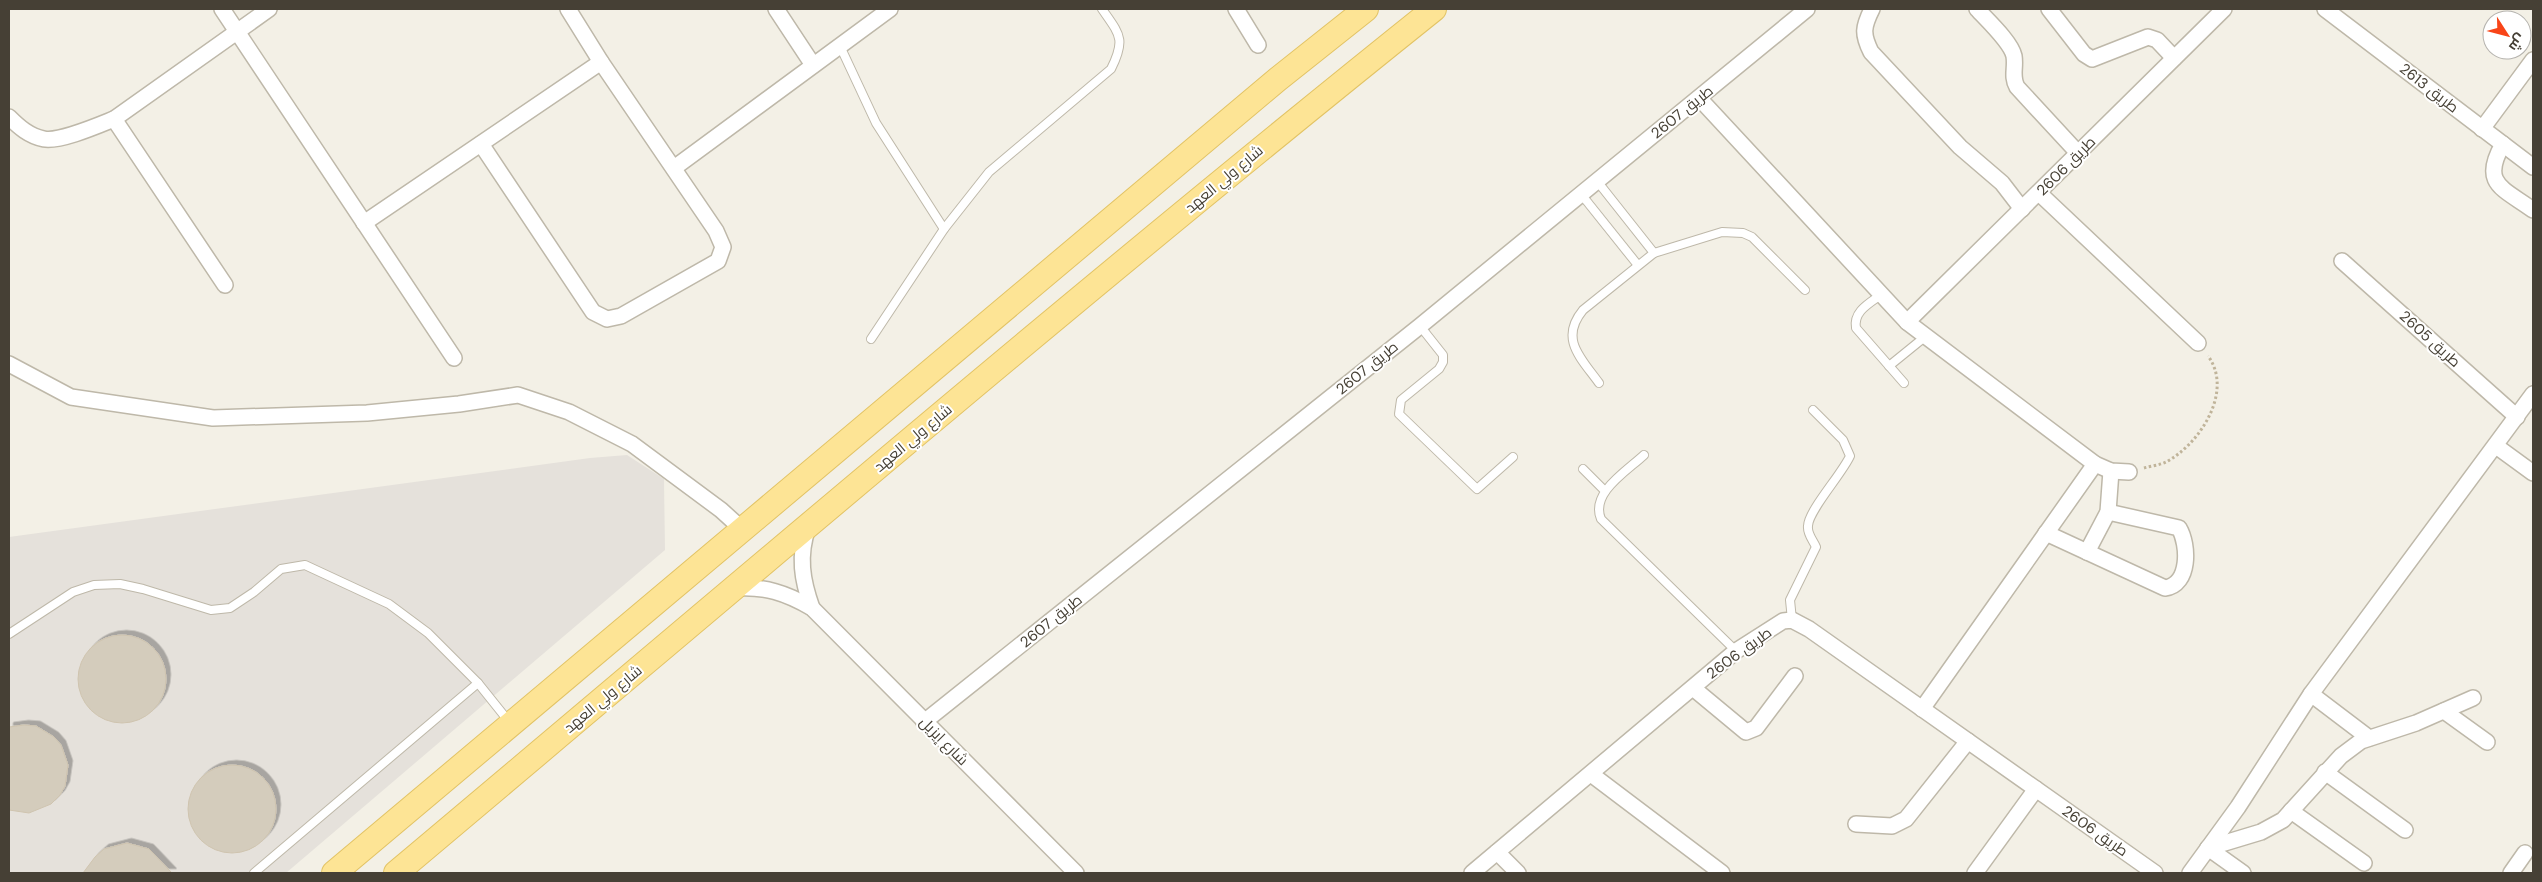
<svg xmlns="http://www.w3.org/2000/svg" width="2542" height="882" font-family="'DM Sans',Cairo,sans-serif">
<defs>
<filter id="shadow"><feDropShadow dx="4.5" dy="-4.5" stdDeviation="0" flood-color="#0004"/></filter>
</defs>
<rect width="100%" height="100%" fill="#f3f0e6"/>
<polygon fill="#e5e1db" points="627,455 664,479 665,550 286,873 9,873 9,537 590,458"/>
<g fill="#d4ccbc" stroke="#cfc4af" filter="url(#shadow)">
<circle cx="122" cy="679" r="44"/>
<polygon points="24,725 36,726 54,737 61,745 68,765 65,786 60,795 51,804 29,813 9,810 9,727"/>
<circle cx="232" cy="809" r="44"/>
<polygon points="127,843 149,849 172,873 83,873 95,857 104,849"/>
</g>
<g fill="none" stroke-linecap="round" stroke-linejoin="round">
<g stroke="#beb8a9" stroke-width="10">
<g id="service">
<polyline points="840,46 876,123 944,229"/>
<polyline points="1597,181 1654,253"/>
<polyline points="1581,194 1637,264"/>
<path d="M 1882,294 C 1870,303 1853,311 1856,328 L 1904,383"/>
<polyline points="1420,326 1443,355 1443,362 1439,369 1401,400 1399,414 1477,489 1513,457"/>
<path d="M 871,339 L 944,229 L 989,172 L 1111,69 C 1126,39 1120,35 1102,9"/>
<polyline points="1889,366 1926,336"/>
<path d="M 1599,383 C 1581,358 1559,339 1583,310 L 1654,253 L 1722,232 L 1743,233 L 1752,237 L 1805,290"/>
<path d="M 1644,455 C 1627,471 1590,493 1601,519 L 1736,651"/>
<polyline points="1583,469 1605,491"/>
<path d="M 1792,620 L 1790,600 L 1816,547 C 1813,540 1807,534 1808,526 C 1808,511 1842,474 1850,456 L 1843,440 L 1813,410"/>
<polyline points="9,634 73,592 94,585 120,584 143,589 211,610 230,608 254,592 281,569 305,565 389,604 428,633 478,683 510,723"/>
<polyline points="254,873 478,683"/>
</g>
</g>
<g stroke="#beb8a9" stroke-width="18">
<g id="minor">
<polyline points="222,9 454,358"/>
<polyline points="776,9 813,65"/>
<polyline points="1236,9 1258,45"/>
<path d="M 1872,9 C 1863,27 1862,34 1871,52 L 1960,147 L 2002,183 L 2022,209"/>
<path d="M 1977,9 C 1987,20 2011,42 2014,56 C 2016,68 2011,76 2017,87 L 2078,153"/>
<polyline points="2049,9 2084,54 2092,59 2148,37 2157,40 2174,58"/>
<polyline points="2325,9 2533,167"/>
<polyline points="1699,98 1907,322 2095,464 2111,471 2129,472"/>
<path d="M 9,117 C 19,127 29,136 44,139 C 60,142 99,125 114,119 L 225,285"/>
<polyline points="114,119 269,9"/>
<polyline points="2482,129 2533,60"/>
<polyline points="481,144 593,312 607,319 621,316 718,261 723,247 716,231 601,62 568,9"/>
<path d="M 2503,144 C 2480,184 2503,188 2533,210"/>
<polyline points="674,168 890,9"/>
<polyline points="2039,193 2198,343"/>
<polyline points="364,223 601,62"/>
<polyline points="2342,261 2517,417"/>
<polyline points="1907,322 2224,9"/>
<polyline points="9,364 71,397 213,418 367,413 459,404 518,395 569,412 632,444 721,510 743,530"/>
<polyline points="2496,446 2533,473"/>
<path d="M 808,527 C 798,556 802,580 812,608"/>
<path d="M 2046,533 L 2165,588 C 2190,585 2189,545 2179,528 L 2108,512"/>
<polyline points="2087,552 2108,512 2111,471"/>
<path d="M 735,588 C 765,586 786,593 812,608 L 1076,873"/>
<polyline points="1693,688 1746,732 1756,728 1795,676"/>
<polyline points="2311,694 2369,738"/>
<polyline points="1922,709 2095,464"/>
<polyline points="2444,711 2487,742"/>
<polyline points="924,722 1420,326 1807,9"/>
<polyline points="2325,772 2405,830"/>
<polyline points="1591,774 1722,873"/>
<polyline points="2291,811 2364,863"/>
<polyline points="1856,824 1892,826 1906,819 1968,741"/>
<polyline points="2208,848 2261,832 2283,820 2341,756 2361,741 2416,723 2473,698"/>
<polyline points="2208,848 2243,873"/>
<polyline points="1497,852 1518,873"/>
<polyline points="1472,873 1736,651 1783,621 1792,620 1809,629 2155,873"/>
<polyline points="1975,873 2036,789"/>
<polyline points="2190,873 2238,807 2311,694 2533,394"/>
<polyline points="2511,873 2525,853"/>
</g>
</g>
<g stroke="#e2c365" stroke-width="26">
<g id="primary">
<polyline points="334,873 1278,79 1366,9"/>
<path d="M 396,873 C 741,583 1083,290 1434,9"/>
</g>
</g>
<path stroke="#c0b49a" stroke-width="3" stroke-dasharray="2.5 2.5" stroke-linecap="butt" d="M 2144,468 C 2151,466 2160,465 2166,462 C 2200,444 2234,391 2208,356"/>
<use href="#service" stroke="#fff" stroke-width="8"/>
<use href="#minor" stroke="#fff" stroke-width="15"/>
<use href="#primary" stroke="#fde495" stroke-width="24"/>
</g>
<g text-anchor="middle" stroke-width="4" stroke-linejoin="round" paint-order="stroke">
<g font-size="15" fill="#464035" stroke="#fff">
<text transform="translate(2429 88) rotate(38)" y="5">طريق 2613</text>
<text transform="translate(1682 112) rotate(-39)" y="5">طريق 2607</text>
<text transform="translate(2066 166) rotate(-45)" y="5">طريق 2606</text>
<text transform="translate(1224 179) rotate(-40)" y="5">شارع ولي العهد</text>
<text transform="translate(2430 339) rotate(42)" y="5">طريق 2605</text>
<text transform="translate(1367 368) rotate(-39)" y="5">طريق 2607</text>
<text transform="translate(913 438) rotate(-40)" y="5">شارع ولي العهد</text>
<text transform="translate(1051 621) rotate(-39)" y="5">طريق 2607</text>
<text transform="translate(1739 653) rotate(-36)" y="5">طريق 2606</text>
<text transform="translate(603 699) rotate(-40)" y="5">شارع ولي العهد</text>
<text transform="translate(944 741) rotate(45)" y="5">شارع إيزيل</text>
<text transform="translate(2095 831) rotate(35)" y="5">طريق 2606</text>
</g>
</g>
<rect width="2542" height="882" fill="none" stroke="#464035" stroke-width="20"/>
<g transform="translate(2507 35) rotate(126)"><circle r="24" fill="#ffffff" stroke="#b5b3ae"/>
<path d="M0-4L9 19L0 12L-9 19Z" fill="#f84518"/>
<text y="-8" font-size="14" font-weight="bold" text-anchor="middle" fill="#464035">ش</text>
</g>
</svg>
